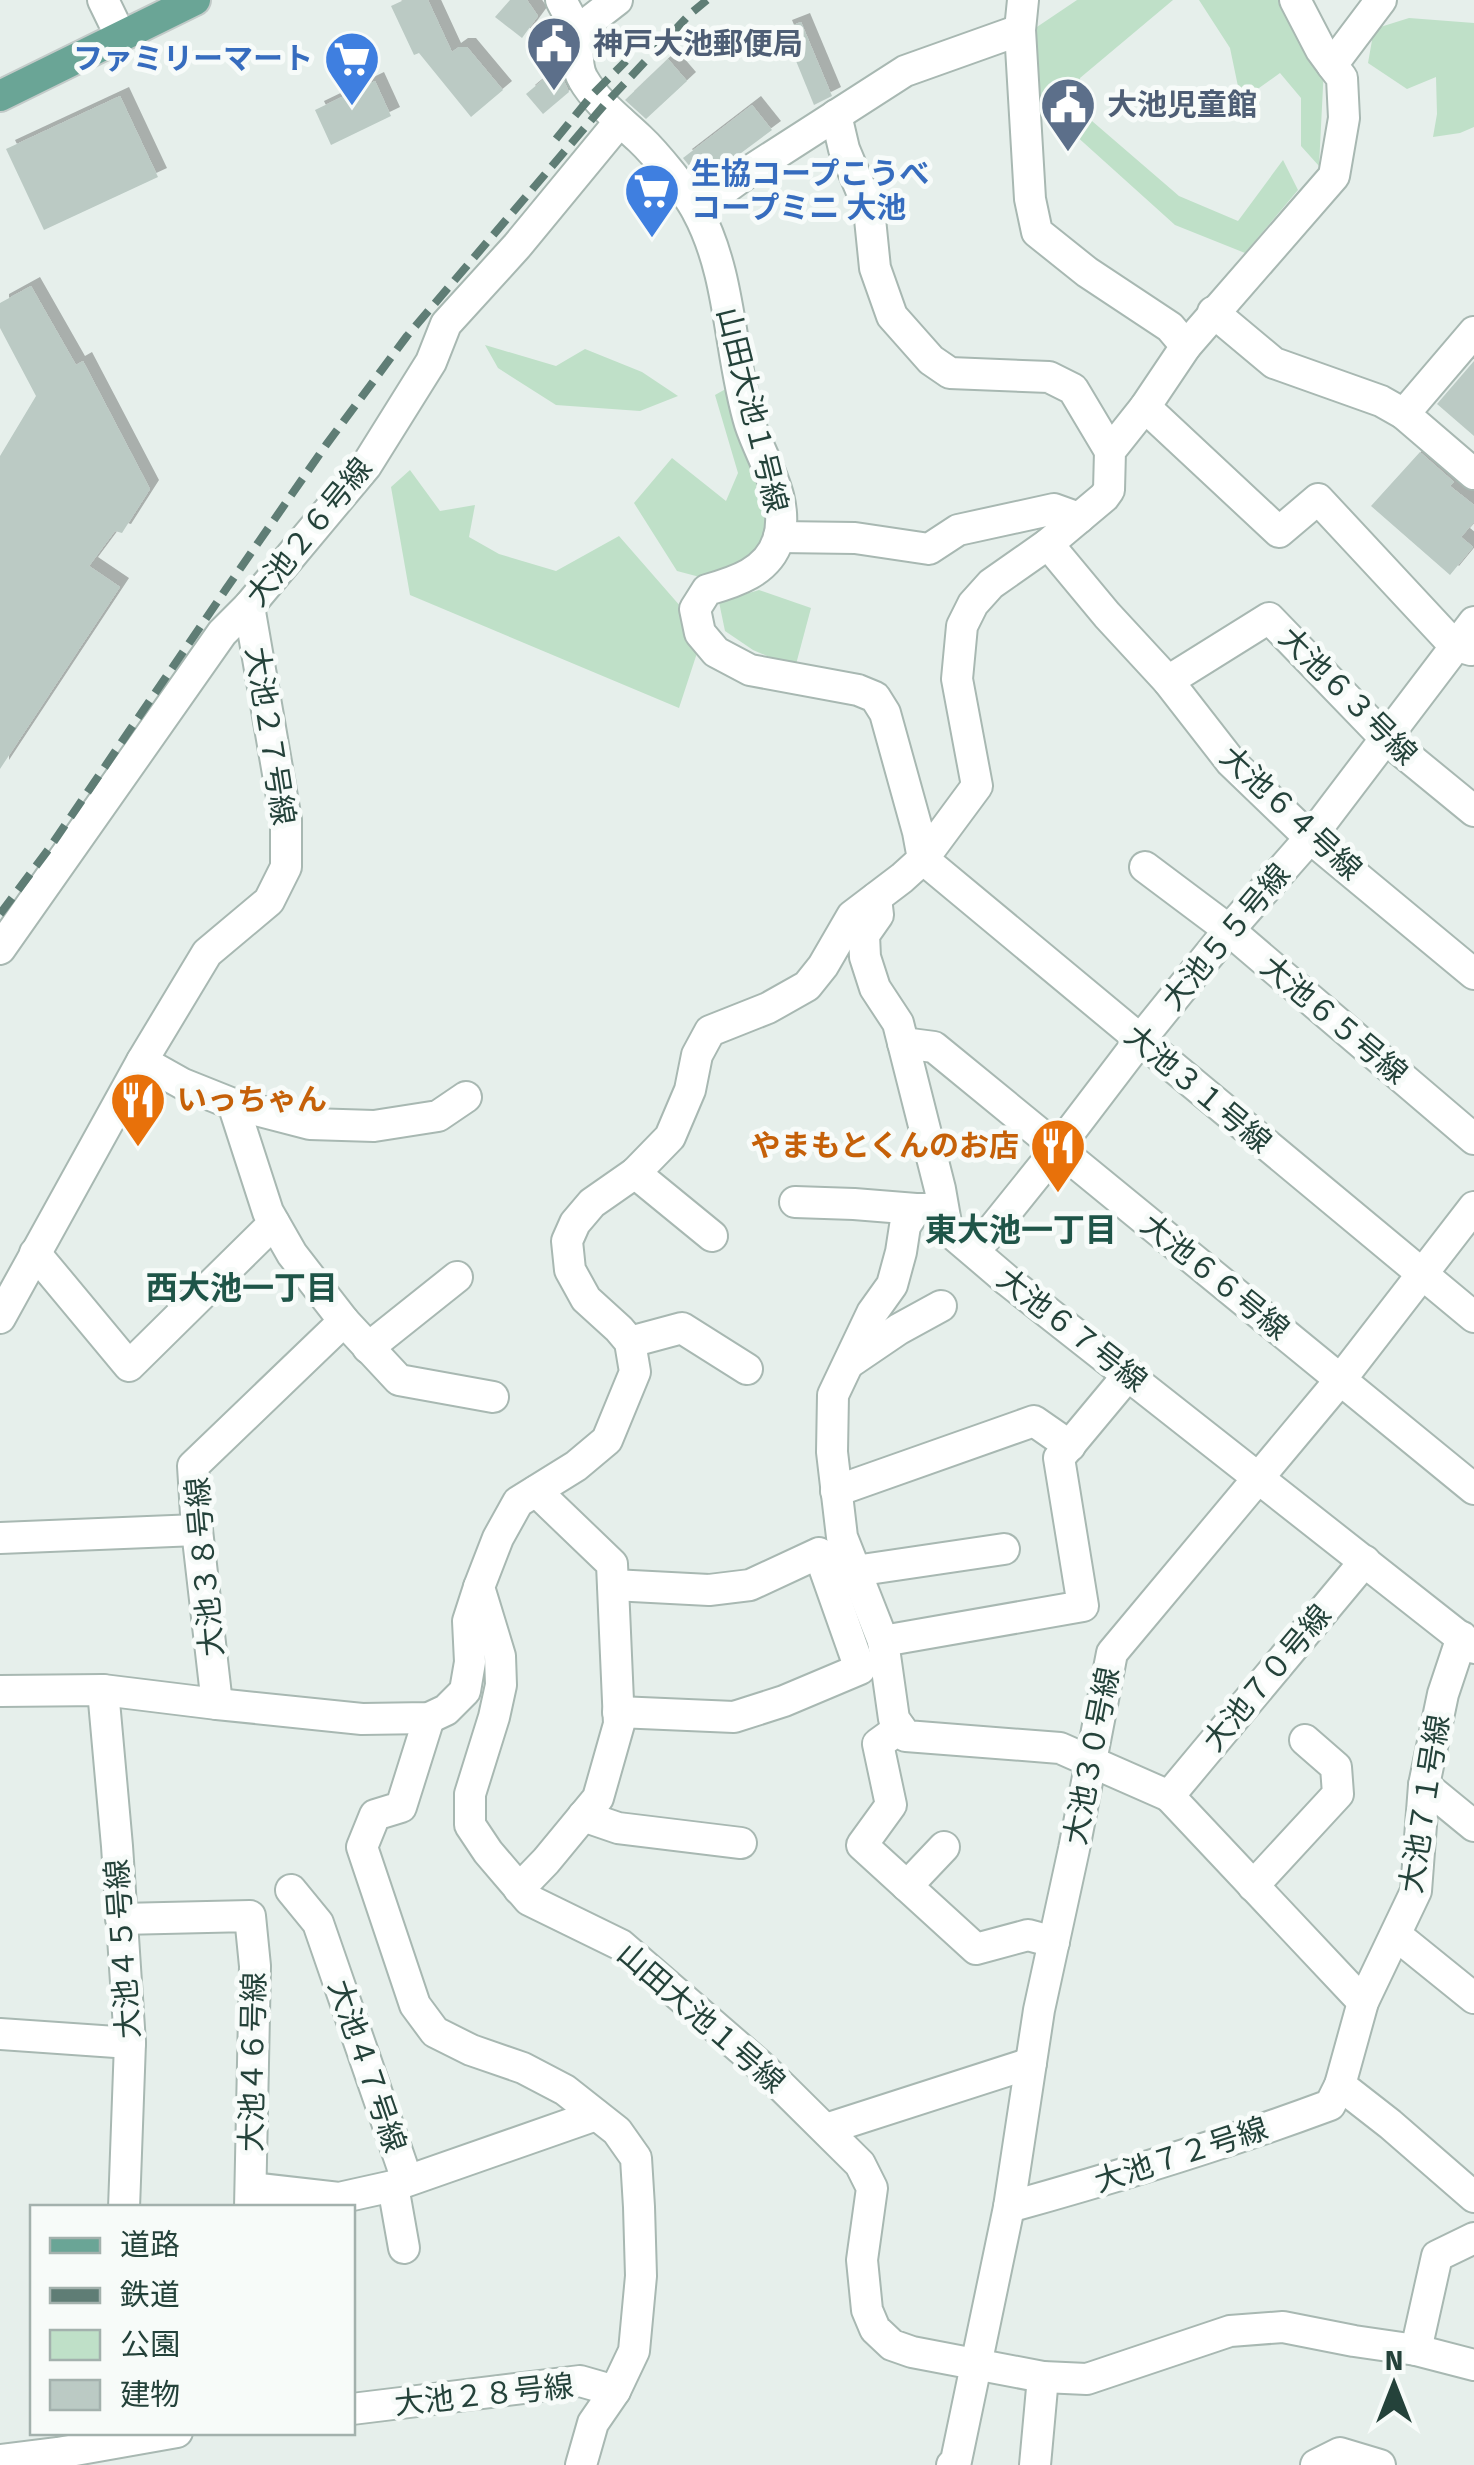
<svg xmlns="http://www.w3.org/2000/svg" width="1474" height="2465" font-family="'Fira Sans','Noto Sans JP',sans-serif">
<defs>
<filter id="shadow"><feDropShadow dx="9" dy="-9" stdDeviation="0" flood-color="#0004"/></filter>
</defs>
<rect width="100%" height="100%" fill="#e6efeb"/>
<g fill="#bfe0c8">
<polygon points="1077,0 1173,0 1080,78 1085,115 1179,196 1238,221 1283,160 1298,190 1245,253 1175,225 1074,134 1059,116 1033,110 1028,33"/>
<polygon points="1199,0 1281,0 1324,67 1319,166 1301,146 1301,98 1280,73 1252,93 1245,120 1230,48"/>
<polygon points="1409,18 1474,23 1474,127 1460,133 1433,137 1437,114 1436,77 1407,89 1368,63 1374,29"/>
<polygon points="485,345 556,366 585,349 642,372 678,396 640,411 556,405 498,368"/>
<polygon points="731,386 765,506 765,552 715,581 677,571 634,503 672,458 726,501 738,473 715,395"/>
<polygon points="410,470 440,511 475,505 469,537 499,554 556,571 619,536 681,607 697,653 679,708 410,595 391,487"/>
<polygon points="759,590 811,608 795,668 753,650 725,631 719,602"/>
</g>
<g fill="#bbcac4" filter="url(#shadow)">
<polygon points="404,0 428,0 452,52 459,47 467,47 503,90 471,117 419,53 414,55 391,6"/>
<polygon points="510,0 527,0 538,16 522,38 495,17"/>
<polygon points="801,22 832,96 814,105 783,29"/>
<polygon points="668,59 687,81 646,119 625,100"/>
<polygon points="558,67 569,92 543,114 526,94"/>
<polygon points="375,81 391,116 331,145 315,110"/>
<polygon points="120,96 158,177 44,230 6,149"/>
<polygon points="752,105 772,130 702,182 683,158"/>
<polygon points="31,286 76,365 83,361 150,489 122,533 115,531 89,566 120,587 0,769 0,456 36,396 0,328 0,303"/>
<polygon points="1474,361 1474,436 1437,404"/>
<polygon points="1420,452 1454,482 1450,486 1474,505 1474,522 1461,537 1473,547 1450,575 1371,506"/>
</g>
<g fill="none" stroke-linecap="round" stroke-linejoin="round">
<g stroke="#a8b8b2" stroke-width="34">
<g id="minor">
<polyline points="103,0 120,35"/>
<path d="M 561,0 C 566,11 575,23 577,34 C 579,49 575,66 583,79 C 596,102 621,121 640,139 C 655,153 688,193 697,211 C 732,275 729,355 750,424 C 762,461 791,500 778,540 C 768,572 735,582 707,590 L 695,609 L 700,633 L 716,652 L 750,670 L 858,690 L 875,697 L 885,713 L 918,832 L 923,859 L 902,878 L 852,916 L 823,966 L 807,986 L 768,1008 L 710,1031 L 697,1055 L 690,1090 L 670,1137 L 635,1173 L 592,1203 L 575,1223 L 567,1241 L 570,1270 L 586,1299 L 619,1329 L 630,1342 L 635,1372 L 607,1440 L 576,1466 L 518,1502 L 498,1538 L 479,1587 L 500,1656 L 501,1685 L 494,1717 L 470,1794 L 470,1825 L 488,1852 L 529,1900 L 621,1945 L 764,2069 L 860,2164 L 872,2188 L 862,2260 L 867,2310 L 875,2329 L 892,2345 L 912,2352 L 1043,2377 L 1087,2379 L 1230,2331 L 1283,2327 L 1354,2341 L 1416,2350 L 1474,2365"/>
<polyline points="1023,0 1020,30 1030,199 1037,232 1087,272 1170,327 1186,346 1145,407 1110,451 1109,490 1104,497 1048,544 991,584 973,604 962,626 957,679 977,786 923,859 1474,1317"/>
<polyline points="1295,0 1321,50 1332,65"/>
<polyline points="577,31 617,0"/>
<polyline points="836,115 844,149 869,209 875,268 892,316 931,360 950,373 1049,377 1073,389 1110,451"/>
<polyline points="697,209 748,172 905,71 1020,30"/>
<polyline points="1213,312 1274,363 1381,401 1404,414 1474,474"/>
<polyline points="1186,346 1334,176 1344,118 1342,78 1332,65 1381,0"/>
<polyline points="1145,407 1279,532 1318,499 1454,645 1471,650"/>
<polyline points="1404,414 1474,332"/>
<polyline points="779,537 855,538 929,549 958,530 1054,509 1079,518"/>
<polyline points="1048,544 1107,615 1168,681 1231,762 1310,838 1474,974"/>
<polyline points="1168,681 1269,618 1385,738 1474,811"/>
<polyline points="1145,867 1229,930 1474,1139"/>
<polyline points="876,898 878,915 864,935 865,957 875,988 898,1023 940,1189 947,1229 1008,1281 1474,1648"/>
<polyline points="0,949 222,633 249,606 366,466 431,362 446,324 517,246 620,121"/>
<polyline points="903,1043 934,1047 1474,1489"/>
<polyline points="233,1104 310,1124 374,1126 438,1116 466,1097"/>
<polyline points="635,1173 712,1236"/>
<polyline points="795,1202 854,1204 916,1209"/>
<polyline points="975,1251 1057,1149 1140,1040 1229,930 1310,838 1474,622"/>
<polyline points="35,1253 129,1366 274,1223"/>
<polyline points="0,1318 142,1061 207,953 269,901 286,867 286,820 249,606"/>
<polyline points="344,1321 399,1380 493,1397"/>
<polyline points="630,1342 682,1328 747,1369"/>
<polyline points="368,1348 457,1277"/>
<polyline points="849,1363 899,1329 941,1306"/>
<polyline points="1129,1374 1059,1458 1083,1606 883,1641 894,1719 906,1736 1060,1748 1169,1796"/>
<polyline points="836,1491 1034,1421 1070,1446"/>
<polyline points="0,1538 197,1530"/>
<polyline points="855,1571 1004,1549"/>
<polyline points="613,1585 709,1590 750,1585 819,1553 860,1669 784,1701 734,1717 618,1712"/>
<polyline points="1462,1637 1443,1694 1424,1785 1416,1891 1363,2002 1340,2085 1390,2124 1474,2197"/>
<polyline points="883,1641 842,1537 832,1452 833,1395 872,1313 892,1285 901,1252 905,1226 916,1209 943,1209"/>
<polyline points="103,1690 117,1846 130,2043 124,2208"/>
<polyline points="0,1691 103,1690 217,1704 197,1530 193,1466 344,1321 292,1254 268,1212 233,1104 183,1084 142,1061"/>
<polyline points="217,1704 362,1719 429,1718 446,1710 465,1691 470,1662 468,1621 479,1587"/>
<polyline points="429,1718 401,1807 375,1815 362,1847 415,2005 435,2032 471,2050 523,2068 565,2090 617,2131 636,2158 639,2207 641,2276 634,2351 615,2391 593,2423 581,2465"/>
<polyline points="900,1728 878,1744 891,1805 862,1845 976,1949 1028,1935 1054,1942"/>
<polyline points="1424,1785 1474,1826"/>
<polyline points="583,1816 618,1828 741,1843"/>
<polyline points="907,1886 944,1847"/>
<polyline points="1253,1886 1338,1794 1336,1767 1305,1740"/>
<polyline points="519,1889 546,1861 598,1798 619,1724 612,1564 536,1491"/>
<polyline points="291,1890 318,1923 407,2180"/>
<polyline points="121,1919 250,1916 255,1966 250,2208"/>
<polyline points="1396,1935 1474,1998"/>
<polyline points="1363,2002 1169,1796 1365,1561"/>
<polyline points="0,2034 130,2043"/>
<polyline points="826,2129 1031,2063"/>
<polyline points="393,2186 404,2248"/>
<polyline points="252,2188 339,2198 393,2186 596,2115"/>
<path d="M 1009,2207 C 1117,2177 1225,2144 1330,2105 L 1340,2085"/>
<polyline points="1416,2350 1437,2256 1474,2238"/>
<polyline points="352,2409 580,2381 615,2391"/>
<polyline points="0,2460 58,2453 177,2432"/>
<polyline points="952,2465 956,2461 1009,2207 1039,2010 1074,1849 1112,1653 1341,1379 1474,1207"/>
<polyline points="1035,2465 1043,2377"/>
<polyline points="1316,2465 1340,2453 1380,2465"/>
</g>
</g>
<g stroke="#c2cac8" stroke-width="34">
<polyline id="major" points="0,96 195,0"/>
</g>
<use href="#minor" stroke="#fff" stroke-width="30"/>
<use href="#major" stroke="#6aa596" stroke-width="30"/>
<g stroke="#5f7d75" stroke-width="8" stroke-dasharray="20 10" stroke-linecap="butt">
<polyline points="556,139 593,94 626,61"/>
<polyline points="0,914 48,850 226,589 326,445 407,336 605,104 690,14 707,0"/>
</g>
</g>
<defs>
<g id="civic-pin" transform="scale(2.875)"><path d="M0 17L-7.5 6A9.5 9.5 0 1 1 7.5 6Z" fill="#5c6f8a" stroke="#f7fbf9"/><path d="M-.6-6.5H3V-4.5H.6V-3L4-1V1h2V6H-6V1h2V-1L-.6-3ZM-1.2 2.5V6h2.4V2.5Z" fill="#fff"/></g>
<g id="supermarket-pin" transform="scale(2.875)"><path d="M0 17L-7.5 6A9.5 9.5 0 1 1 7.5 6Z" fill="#3f7fe0" stroke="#f7fbf9"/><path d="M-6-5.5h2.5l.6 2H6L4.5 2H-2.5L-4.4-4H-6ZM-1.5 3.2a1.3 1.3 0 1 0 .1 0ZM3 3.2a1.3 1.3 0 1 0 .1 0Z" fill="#fff"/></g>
<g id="restaurant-pin" transform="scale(2.875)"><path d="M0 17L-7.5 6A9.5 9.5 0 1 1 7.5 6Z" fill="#e8710a" stroke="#f7fbf9"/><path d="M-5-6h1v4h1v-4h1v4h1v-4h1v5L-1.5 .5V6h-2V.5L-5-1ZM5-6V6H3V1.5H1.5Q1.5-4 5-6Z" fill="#fff"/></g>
</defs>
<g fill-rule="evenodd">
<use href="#civic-pin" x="554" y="44"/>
<use href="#supermarket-pin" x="352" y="59"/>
<use href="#civic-pin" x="1068" y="105"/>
<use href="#supermarket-pin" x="652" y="191"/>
<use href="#restaurant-pin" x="138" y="1100"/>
<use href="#restaurant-pin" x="1058" y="1146"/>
</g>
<g text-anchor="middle" stroke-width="10" stroke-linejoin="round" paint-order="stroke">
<g font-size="30" font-weight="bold" fill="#4e5e75" stroke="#f7fbf9" text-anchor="start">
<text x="593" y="54">神戸大池郵便局</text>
<text x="1107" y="115">大池児童館</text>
</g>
<g font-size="30" font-weight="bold" fill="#366cbe" stroke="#f7fbf9" text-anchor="end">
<text x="313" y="69">ファミリーマート</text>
<text x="691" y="184" text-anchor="start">生協コープこうべ<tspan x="691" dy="34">コープミニ 大池</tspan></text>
</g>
<g font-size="30" fill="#24423a" stroke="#f7fbf9">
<text transform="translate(752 410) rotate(76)" y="10">山田大池１号線</text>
<text transform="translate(309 532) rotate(-51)" y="10">大池２６号線</text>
<text transform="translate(1348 696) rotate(45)" y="10">大池６３号線</text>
<text transform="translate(270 736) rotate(81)" y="10">大池２７号線</text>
<text transform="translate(1291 813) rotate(43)" y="10">大池６４号線</text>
<text transform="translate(1226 937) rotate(-50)" y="10">大池５５号線</text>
<text transform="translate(1334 1020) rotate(40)" y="10">大池６５号線</text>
<text transform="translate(1198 1089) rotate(40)" y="10">大池３１号線</text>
<text transform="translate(1215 1277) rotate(39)" y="10">大池６６号線</text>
<text transform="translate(1072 1330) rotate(38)" y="10">大池６７号線</text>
<text transform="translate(205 1567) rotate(-95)" y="10">大池３８号線</text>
<text transform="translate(1267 1678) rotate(-50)" y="10">大池７０号線</text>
<text transform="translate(1092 1756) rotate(-79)" y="10">大池３０号線</text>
<text transform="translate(1425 1804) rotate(-81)" y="10">大池７１号線</text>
<text transform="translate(123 1949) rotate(-94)" y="10">大池４５号線</text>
<text transform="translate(701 2018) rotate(41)" y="10">山田大池１号線</text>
<text transform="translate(253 2062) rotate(-89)" y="10">大池４６号線</text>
<text transform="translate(367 2066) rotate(71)" y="10">大池４７号線</text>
<text transform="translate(1181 2155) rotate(-18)" y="10">大池７２号線</text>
<text transform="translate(484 2395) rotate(-6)" y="10">大池２８号線</text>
</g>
<g font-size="30" font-weight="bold" fill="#c56008" stroke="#f7fbf9" text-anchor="start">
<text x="177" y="1110">いっちゃん</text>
<text x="1019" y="1156" text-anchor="end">やまもとくんのお店</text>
</g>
<g font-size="32" font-weight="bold" fill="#1f5548" stroke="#f7fbf9">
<text x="1021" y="1241">東大池一丁目</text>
<text x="242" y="1299">西大池一丁目</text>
</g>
</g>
<rect x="30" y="2205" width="325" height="230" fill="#f7fbf9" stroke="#a3b1ad" stroke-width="2.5"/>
<rect x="50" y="2238" width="50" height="15" fill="#6aa596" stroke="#a3b1ad" stroke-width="2.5"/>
<text x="120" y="2255" font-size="30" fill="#24423a">道路</text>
<rect x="50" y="2288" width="50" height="15" fill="#5f7d75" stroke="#a3b1ad" stroke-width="2.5"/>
<text x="120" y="2305" font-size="30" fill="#24423a">鉄道</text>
<rect x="50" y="2330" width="50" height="30" fill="#bfe0c8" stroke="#a3b1ad" stroke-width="2.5"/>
<text x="120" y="2355" font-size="30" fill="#24423a">公園</text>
<rect x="50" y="2380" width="50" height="30" fill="#bbcac4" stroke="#a3b1ad" stroke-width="2.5"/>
<text x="120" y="2405" font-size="30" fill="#24423a">建物</text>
<g transform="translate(1394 2385)" stroke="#f7fbf9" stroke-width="8" paint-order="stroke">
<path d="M0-8L18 38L0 25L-18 38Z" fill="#24423a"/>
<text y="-15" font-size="28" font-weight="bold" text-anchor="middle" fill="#24423a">N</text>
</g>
</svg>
